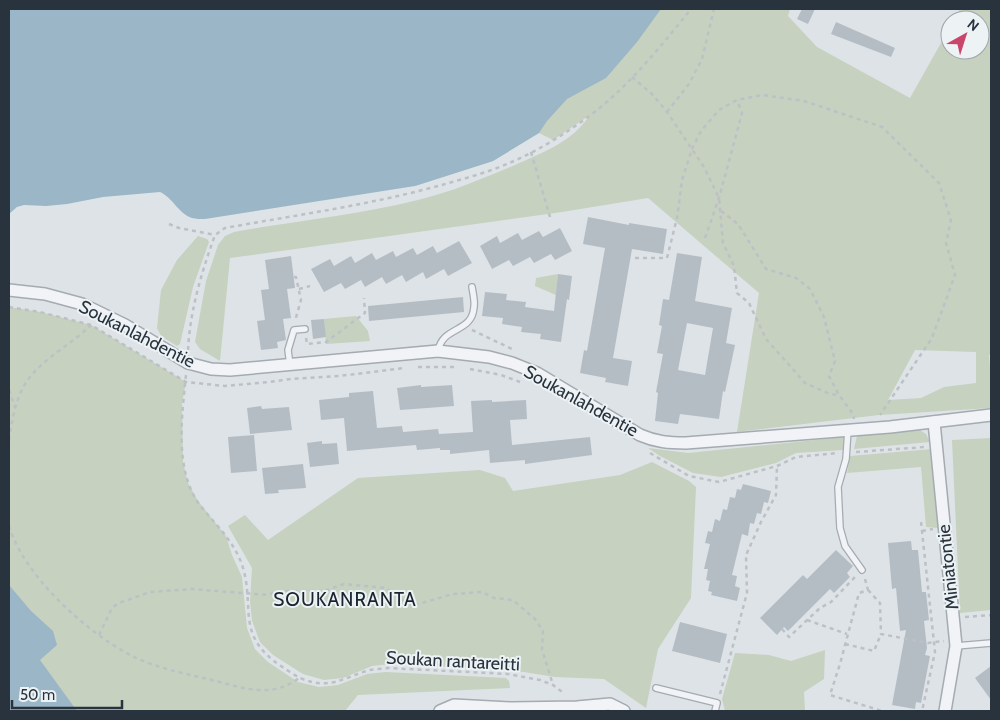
<svg xmlns="http://www.w3.org/2000/svg" width="1000" height="720" font-family="Cabin,sans-serif">
<rect width="100%" height="100%" fill="#dee3e7"/>
<g fill="#c6d1bf" fill-rule="evenodd">
<path d="M 568,9 L 790,9 L 788,16 L 817,47 L 910,98 L 950,27 L 950,50 L 980,50 L 980,20 L 954,20 L 960,9 L 991,9 L 991,355 L 989,355 L 991,378 L 991,408 L 879,415 L 737,432 L 759,293 L 648,198 L 562,212 L 230,258 L 220,361 L 200,349 L 195,342 L 206,281 L 218,245 L 225,236 L 234,232 C 295,221 358,215 418,200 C 452,192 484,178 515,165 C 544,152 572,142 590,115 L 553,140 L 539,133 L 493,161 L 415,186 ZM 915,350 L 976,352 L 976,383 L 944,387 L 921,398 L 888,400 Z"/>
<polygon points="198,236 207,239 209,242 193,287 180,344 177,346 161,336 157,328 161,290 177,260"/>
<polygon points="558,274 556,295 535,286 536,278"/>
<polygon points="9,307 40,312 91,325 186,382 182,403 183,462 188,483 198,501 226,536 232,555 242,577 247,628 255,649 268,662 298,682 319,687 338,685 367,674 386,672 506,678 509,681 510,688 358,695 345,711 9,711"/>
<polygon points="356,316 368,331 370,341 326,344 324,319"/>
<polygon points="918,429 926,434 930,442 854,449 857,436"/>
<polygon points="844,437 843,450 796,453 776,463 721,477 693,473 660,456 648,448 688,453"/>
<polygon points="991,438 991,610 960,613 952,440"/>
<polygon points="932,449 938,528 926,527 921,467 847,473 850,456"/>
<polygon points="652,462 689,481 696,487 691,598 658,649 646,708 604,679 555,677 511,670 391,664 372,666 343,678 324,680 303,674 273,655 260,642 252,621 250,601 252,568 228,526 245,515 268,540 358,478 480,470 505,478 513,491 620,475"/>
<polygon points="825,650 824,679 804,692 805,711 725,711 722,699 735,653 769,655 791,661"/>
</g>
<g fill="#9ab6c7">
<path d="M 9,9 L 661,9 L 637,42 L 606,78 L 567,99 L 547,121 L 539,133 L 493,161 L 415,186 L 205,219 C 201,219 196,219 192,218 C 179,214 172,197 160,192 L 103,197 L 67,204 L 46,206 L 24,205 L 17,207 L 9,214 Z"/>
<polygon points="9,585 31,611 53,631 57,645 40,660 77,711 9,711"/>
</g>
<g fill="#b5bdc4" fill-rule="evenodd">
<polygon points="802,9 815,9 808,24 797,19"/>
<polygon points="836,22 895,48 891,57 831,34"/>
<polygon points="588,217 629,225 629,223 667,229 663,254 632,249 613,358 632,361 628,386 605,382 606,378 580,373 584,350 587,351 605,248 583,244"/>
<polygon points="560,228 572,251 555,260 551,254 534,263 530,257 513,266 509,260 492,269 480,246 497,236 500,243 518,233 522,240 539,231 543,237"/>
<polygon points="459,241 472,263 448,276 444,269 426,279 423,272 406,282 402,275 386,284 382,277 365,287 361,280 345,289 341,283 324,292 311,269 330,259 334,266 351,256 355,263 372,253 376,260 393,251 396,257 413,248 417,255 433,246 437,253"/>
<path d="M 677,253 L 702,257 L 695,301 L 732,308 L 726,343 L 735,345 L 725,392 L 723,391 L 719,419 L 680,414 L 678,424 L 655,421 L 658,393 L 656,392 L 663,354 L 657,353 L 662,326 L 659,325 L 663,299 L 669,300 ZM 687,323 L 713,328 L 705,375 L 678,370 Z"/>
<polygon points="291,256 295,288 287,289 291,318 283,319 286,340 277,342 278,348 261,350 257,321 265,320 261,290 269,289 265,260"/>
<polygon points="558,274 572,276 569,300 567,299 561,342 540,339 541,334 521,332 522,327 502,324 503,318 482,316 485,292 507,294 506,300 526,302 525,307 554,311"/>
<polygon points="463,297 464,312 369,321 368,306"/>
<polygon points="324,319 326,337 313,339 311,320"/>
<polygon points="421,385 421,387 452,385 454,406 400,410 397,388"/>
<polygon points="373,391 377,428 402,426 403,432 438,429 439,434 473,432 471,401 492,400 492,402 526,400 527,419 510,420 512,445 590,437 592,455 525,464 525,460 490,463 489,450 450,454 450,450 440,450 440,448 417,450 416,445 347,451 344,418 321,420 319,400 349,397 349,393"/>
<polygon points="261,406 262,409 289,407 292,430 250,434 247,408"/>
<polygon points="254,435 257,471 231,473 228,437"/>
<polygon points="322,441 322,444 337,443 339,464 310,467 307,443"/>
<polygon points="303,464 306,488 278,490 279,493 265,494 262,468"/>
<polygon points="743,484 771,491 768,503 764,502 761,514 757,513 754,524 750,523 748,536 742,534 732,575 737,576 735,586 740,588 737,601 711,595 712,592 708,591 710,581 706,580 708,569 704,569 710,544 705,543 708,531 712,532 715,519 720,521 723,509 727,510 730,497 735,498 737,489 741,490"/>
<polygon points="911,541 912,550 918,550 922,592 926,592 929,620 924,621 927,648 925,655 930,656 921,703 916,702 915,709 892,705 906,630 900,631 896,588 892,589 888,543"/>
<polygon points="836,550 853,566 847,573 850,577 834,593 830,589 788,631 784,627 777,635 760,618 803,575 807,579"/>
<polygon points="680,622 727,634 720,663 672,651"/>
<polygon points="991,666 991,700 975,678"/>
</g>
<g fill="none" stroke-linecap="round" stroke-linejoin="round">
<g stroke="#a4abb1" stroke-width="8">
<g id="service">
<path d="M 438,351 C 443,325 472,334 474,307 C 475,301 473,293 472,287"/>
<polyline points="290,365 288,350 294,330 305,329"/>
<polyline points="848,430 846,459 838,487 840,528 845,546 862,570"/>
<polyline points="956,646 991,643"/>
<polyline points="656,688 717,703 715,711"/>
</g>
</g>
<g stroke="#a4abb1" stroke-width="14">
<g id="minor">
<path d="M 9,290 L 45,294 L 82,304 L 125,325 L 188,363 L 211,369 L 230,370 L 438,351 L 489,357 L 512,363 L 537,373 L 640,435 C 656,442 669,443 686,443 L 890,427 L 991,415"/>
<polyline points="934,422 956,646 945,711"/>
<polyline points="440,711 454,705 511,708 577,707 610,704 624,711"/>
</g>
</g>
<g stroke="#bdc1c6" stroke-width="2.5" stroke-dasharray="4 4" stroke-linecap="butt">
<polyline points="632,77 652,94 667,112 704,167 719,198 723,243 734,266 737,293 749,303 766,339 805,383 830,394 839,395"/>
<polyline points="667,112 689,84 702,59 714,9"/>
<polyline points="531,152 550,217"/>
<polyline points="721,211 738,224 766,269 796,278 810,289 824,317 835,361 829,376 839,395 853,414 854,419"/>
<polyline points="169,224 179,228 215,235"/>
<polyline points="705,238 719,198 742,113 737,100"/>
<polyline points="635,258 667,258 677,218 682,180 692,149 701,131 719,110 737,100 762,95 804,101 882,127 939,183 951,220 946,243 955,275 932,338 880,415"/>
<polyline points="294,277 296,277 301,300 295,321"/>
<polyline points="299,289 310,286"/>
<polyline points="9,307 40,312 91,325 186,382 225,386 269,382 291,379 339,376 405,368"/>
<polyline points="472,330 512,349"/>
<polyline points="306,338 307,344 326,342 365,313 364,298"/>
<path d="M 188,350 C 190,310 202,271 215,235 L 225,228 C 297,215 368,205 438,186 C 463,179 490,172 514,161 C 541,149 568,132 592,114 C 630,85 661,46 691,9"/>
<polyline points="418,367 455,367"/>
<polyline points="470,369 501,375 520,382"/>
<path d="M 186,375 C 182,415 174,469 199,504 C 214,523 232,539 241,562 C 257,605 233,634 281,666 C 287,670 294,675 300,678 C 331,691 343,677 370,670 C 375,669 382,669 388,668 L 508,674 L 540,680 L 553,685 L 565,694"/>
<polyline points="9,390 15,407"/>
<path d="M 9,440 C 12,421 15,401 25,384 C 41,359 71,345 91,325"/>
<polyline points="856,452 925,447"/>
<polyline points="650,453 689,476 719,482 777,466 796,457 838,453"/>
<polyline points="921,522 935,652 922,711"/>
<path d="M 9,526 C 24,576 86,632 132,656 C 158,669 188,674 216,681 C 246,689 272,698 299,678"/>
<polyline points="922,531 933,529"/>
<polyline points="865,579 868,590 859,593 840,664 830,695 882,711"/>
<polyline points="868,590 880,603 881,634 928,643 944,641"/>
<polyline points="965,617 991,615"/>
<polyline points="807,620 847,634"/>
<polyline points="782,629 789,637 820,608 831,602 856,576"/>
<polyline points="99,635 112,608 119,603 150,592 192,589 268,595 278,591 324,591 344,584 386,588 408,604 415,605 453,594 482,592 494,598 507,599 514,601 535,619 543,631 542,649 553,685"/>
<polyline points="845,644 874,651 881,634"/>
<polyline points="720,694 747,593 746,555 761,522 776,495 777,466"/>
</g>
<use href="#service" stroke="#f1f3f6" stroke-width="5.5"/>
<use href="#minor" stroke="#f1f3f6" stroke-width="11"/>
</g>
<g text-anchor="middle" stroke-width="4" stroke-linejoin="round" paint-order="stroke">
<g font-size="18" fill="#28333e" stroke="#edf2f5">
<text transform="translate(137 334) rotate(27)" y="6">Soukanlahdentie</text>
<text transform="translate(581 401) rotate(29)" y="6">Soukanlahdentie</text>
<text transform="translate(948 567) rotate(-96)" y="6">Miniatontie</text>
<text transform="translate(453 661) rotate(3)" y="6">Soukan rantareitti</text>
</g>
<g font-size="19" letter-spacing="1" fill="#1a242e" stroke="#edf2f5">
<text x="345" y="606">SOUKANRANTA</text>
</g>
</g>
<rect width="1000" height="720" fill="none" stroke="#28333e" stroke-width="20"/>
<g transform="translate(965 35) rotate(39)"><circle r="24" fill="#edf2f5" stroke="#9ea6ac"/>
<path d="M0-4L9 19L0 12L-9 19Z" fill="#ca456c"/>
<text y="-8" font-size="14" font-weight="bold" text-anchor="middle" fill="#28333e">N</text>
</g>
<path d="M12 700v8h110v-8" fill="none" stroke="#28333e" stroke-width="2.5"/>
<text x="20" y="700" font-size="15" fill="#28333e" stroke="#edf2f5" stroke-width="4" paint-order="stroke">50 m</text>
</svg>
